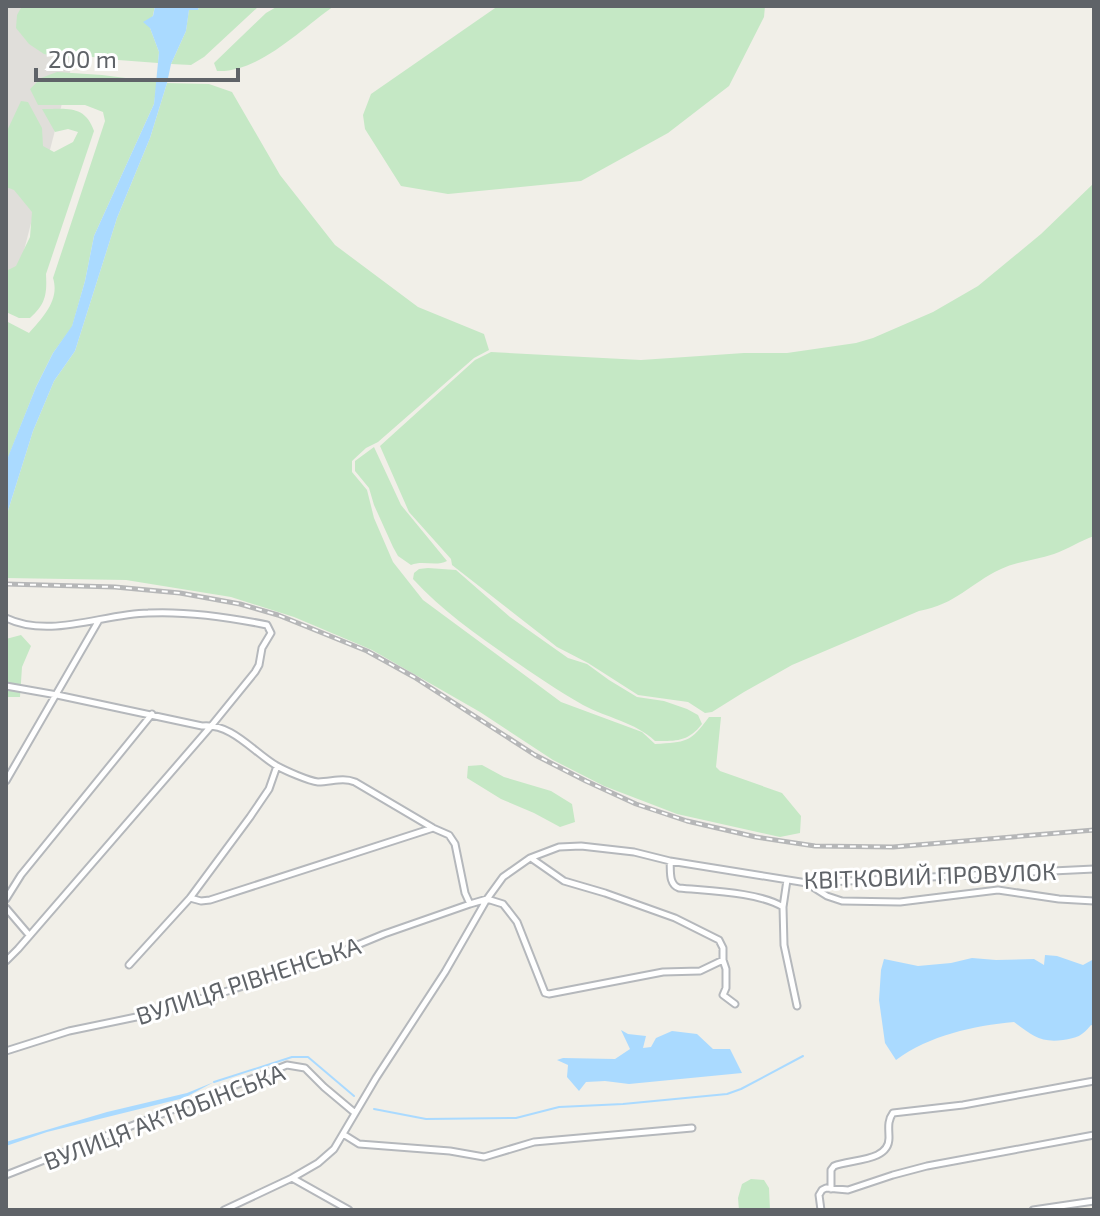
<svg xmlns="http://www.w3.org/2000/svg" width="1100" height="1216" viewBox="0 0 1100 1216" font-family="'Exo 2',sans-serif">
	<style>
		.industrial { fill: #e0deda }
		.green { fill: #c5e8c5 }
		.water { fill: #aadaff }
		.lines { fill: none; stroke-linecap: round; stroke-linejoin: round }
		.stream { stroke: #aadaff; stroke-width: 2 }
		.minor-casing { stroke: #b5b8bc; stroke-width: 9 }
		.minor { stroke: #fff; stroke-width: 5 }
		.rail-casing { stroke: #b6b7b8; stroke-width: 5 }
		.rail { stroke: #fff; stroke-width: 2; stroke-dasharray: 6; stroke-linecap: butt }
		.labels { text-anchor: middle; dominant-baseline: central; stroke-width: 6; stroke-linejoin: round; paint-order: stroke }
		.street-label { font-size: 24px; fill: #5f6368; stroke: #fff }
	</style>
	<rect width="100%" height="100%" fill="#f1efe8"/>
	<!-- industrial -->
	<path class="industrial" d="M6,6H72L83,22L6,320Z"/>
	<!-- green -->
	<path class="green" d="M22,6H155L150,28L159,52L158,63L105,59L87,56L66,58L44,54L29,44L16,28L17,15Z
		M199,6H259L204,57L191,65L171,64L186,31L189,9L198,10Z
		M278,6H334C301,29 259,73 217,71L214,63L266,13Z
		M498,6H765L764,17L729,86L668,133L581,181L448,194L401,186L365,129L363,115L371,94Z
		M57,72L102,75L157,82L154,104L94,236L85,281L72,327L53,353L36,387L6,463V321L29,333C43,317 60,300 53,278L105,121L103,112L85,105H38L30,89L41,78Z
		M167,83L209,84L232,92L280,175L335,245L418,307L484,334L489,350L474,358L378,442L366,448L352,461V472L367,490L374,518L393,562L423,600L561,702L642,732L655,744C686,742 690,743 709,717H721L716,767L720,771L782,793L801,816L800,833L780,837L677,814L604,786L553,760L480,712L372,650L294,617L231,597L126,580L6,578V517L33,431L54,381L75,351L117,218L150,138Z
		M21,101L28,102L42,128L43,146L54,152L73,142L78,132L68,129L55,132L42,109C66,109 85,104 94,131L46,274C47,294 46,304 30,318H19L6,312V271L16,266L30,237L32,212L14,190L6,187V133Z
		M1094,183V536C1080,541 1068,549 1054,554C1037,560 1018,561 1001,569C969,584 957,604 919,611L792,665L744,692L712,712L705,713L688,702L638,695L588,663L557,647L452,565L451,559L409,512L380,446L475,360L491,352L641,360L744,353H787L856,343L873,338L933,312L978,286L1041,234Z
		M374,447L401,505L447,561C436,567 423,560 411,565L398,556L393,547L374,505L369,488L355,471V461Z
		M428,568L456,570L510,617L568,658L587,664L609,680L637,697L664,701L687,709L698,715L702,724C688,742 676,741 655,741C635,722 607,718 583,705C558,691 534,674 510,658C476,634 441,610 413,579L414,573L419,569Z
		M21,635L31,646L22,667L20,697H7L6,639Z
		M482,765L504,777L551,791L572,804L575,822L560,827L534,813L501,799L467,778L468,766Z
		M751,1179L764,1180L769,1188L770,1210H739L738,1198L742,1184Z"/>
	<!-- water -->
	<path class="water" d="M155,6H199L198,10H189L186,31L171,64L167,83L150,138L117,218L75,351L54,381L33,431L6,517V462L36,387L53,353L72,326L85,281L94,236L154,104L159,52L150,28L143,22L153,16Z
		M1045,955L1057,956L1083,965L1094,959V1026L1091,1025C1082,1036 1077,1038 1063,1040C1040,1043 1032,1035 1014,1022C973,1026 930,1035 896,1060L885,1043L879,1000L881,970L884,959L918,966L951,963L972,958L996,960L1034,959L1044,965Z
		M621,1030L628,1034L646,1036L643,1048L651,1047L656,1038L672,1031L697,1034L713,1049H730L742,1073L629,1084L605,1081L586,1082L579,1091L567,1077L568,1065L557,1060L563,1058L615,1059L630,1049Z
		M214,1082L184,1098L47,1132L6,1146V1142L107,1112L187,1093Z"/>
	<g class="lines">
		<!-- stream -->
		<path class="stream" d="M214,1082L292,1057H308L354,1096
			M374,1109L426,1119L516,1118L559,1107L623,1104L727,1094L741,1089L803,1056"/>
		<defs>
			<path id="minor" d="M6,618C50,639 102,614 148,613C188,611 228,617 267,625L271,633L262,648L259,665L255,672L212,725L18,949L6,961
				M6,686L57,695L202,726C232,723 253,752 277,766C286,771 309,781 318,782C332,782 342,777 355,782L433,828L449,835L455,844L465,893L470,904
				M6,781L99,620
				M531,858L564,881L605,893L675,918L719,940L723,948V960L726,969V988L723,995L735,1004
				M670,861C671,870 668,884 679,888C708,891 759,892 783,907L787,880
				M808,884L827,896L842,901L900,902L998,890L1059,899L1094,901
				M190,898L201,901L210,900L433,828
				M6,899L21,875L152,714
				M783,907L784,945L797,1006
				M6,908L29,935
				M129,965L190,898L250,817L269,789L277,766
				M6,1051L69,1031L141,1016L231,990L321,960L384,934L470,904L487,899L503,904L517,922L545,993L549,994L663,972L700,971L723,960
				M343,1134L359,1144L450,1151L484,1157L534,1142L692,1128
				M6,1175L287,1065L305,1068L324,1087L355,1113
				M292,1178L349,1210
				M831,1189V1170L834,1166C851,1159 889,1162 889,1138C889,1129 887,1121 893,1113L963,1105L1094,1081
				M224,1210L292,1178L318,1163L334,1149L376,1078L445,972L487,899L503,877L530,858L559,847L581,846L634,852L670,861L807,883L1094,869
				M821,1210L819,1195L822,1190L826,1188L848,1190L893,1175L927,1166L1094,1135
				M1033,1210L1094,1201"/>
		</defs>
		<!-- minor casing -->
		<use href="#minor" class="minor-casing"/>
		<!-- minor -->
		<use href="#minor" class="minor"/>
		<defs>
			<path id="rail" d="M6,584L115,587L180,593L240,604L278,615L367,651L414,677L535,755L586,781L636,804L687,821L756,837L815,846L893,847L1094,830"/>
		</defs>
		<!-- rail casing -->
		<use href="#rail" class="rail-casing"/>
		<!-- rail -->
		<use href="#rail" class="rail"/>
	</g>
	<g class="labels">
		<!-- street labels -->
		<g class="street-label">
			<text transform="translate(930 875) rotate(-2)">КВІТКОВИЙ ПРОВУЛОК</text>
			<text transform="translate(248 980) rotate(-18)">ВУЛИЦЯ РІВНЕНСЬКА</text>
			<text transform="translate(164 1116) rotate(-21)">ВУЛИЦЯ АКТЮБІНСЬКА</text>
		</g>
	</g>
	<!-- border -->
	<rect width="1100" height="1216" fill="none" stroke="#5f6368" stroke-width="16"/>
	<!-- scale -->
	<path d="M36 68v12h202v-12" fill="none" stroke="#5f6368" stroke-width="4"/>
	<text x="48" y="68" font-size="24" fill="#5f6368" stroke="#ffffff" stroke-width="6" paint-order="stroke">200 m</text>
</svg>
